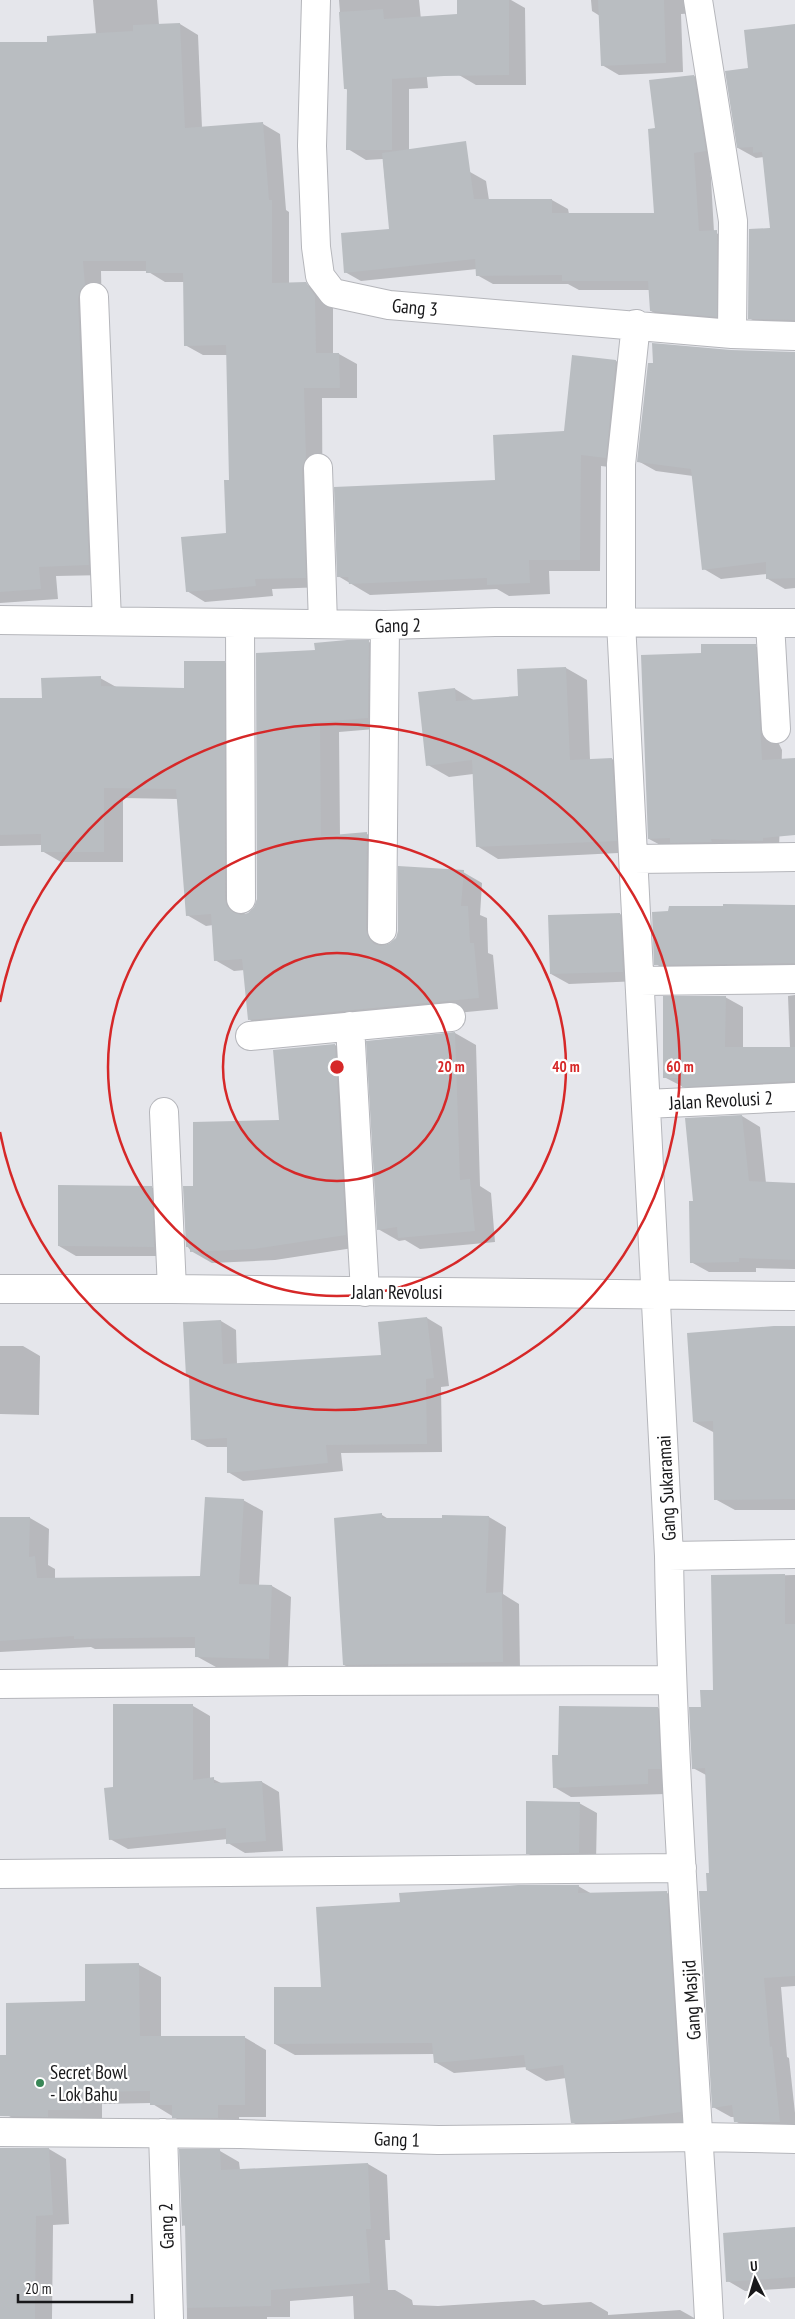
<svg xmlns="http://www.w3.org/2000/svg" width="795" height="2319" viewBox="0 0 795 2319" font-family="'PT Sans Narrow',sans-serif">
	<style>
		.shadow { fill: #0003 }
		.building { fill: #b9bdc1 }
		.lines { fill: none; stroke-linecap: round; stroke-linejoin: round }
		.minor-casing { stroke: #b5b6bb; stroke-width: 30 }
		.minor { stroke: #fff; stroke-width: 28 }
		.ring { fill: none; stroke: #d62828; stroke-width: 2.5 }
		.poi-dot { fill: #398757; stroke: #fff; stroke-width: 2 }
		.labels { text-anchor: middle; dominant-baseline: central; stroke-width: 4.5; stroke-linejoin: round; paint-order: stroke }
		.street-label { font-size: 19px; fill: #18181a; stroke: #fff }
		.poi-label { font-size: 19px; fill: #18181a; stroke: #fff; text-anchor: start }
		.centre { fill: #d62828; stroke: #fff; stroke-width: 2.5 }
		.ring-label { font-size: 15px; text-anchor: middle; font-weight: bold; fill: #d62828; stroke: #fff; stroke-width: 4.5; stroke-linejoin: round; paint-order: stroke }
	</style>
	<rect width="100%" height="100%" fill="#e5e6eb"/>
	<!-- shadow -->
	<path class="shadow" d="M93,0H157L159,25L180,24L198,35L202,128L263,124L280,134L286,210L289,212V284H306L324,294L333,307V354H339L357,364V398H322L323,587L272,589L273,596L205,602L187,591L227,535L230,481L228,355H203L185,345V282H165L147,271H101L107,575L56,576L58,599L0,603V43L48,44L96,34Z
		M339,0H419L428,88L409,89V150L470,172L486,181L489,200H552L568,209L569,214H655L656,129L694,76L710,85L722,160L710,162L714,232L733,241V326L668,320L651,311L650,290H579L568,284H493L477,275V269L361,281L345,272L390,230L383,159L366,160L348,149V90L346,89Z
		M458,0H511L525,8L526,85H476L459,75Z
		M591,0H695L696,13L681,14L683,72L619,75L602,65L600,16L592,11Z
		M795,26V329L767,328L749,318L772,229L764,157L756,158L738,148L750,69Z
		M731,351L795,353V588L785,589L768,579L767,574L721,579L704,569L693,476L656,471L638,461Z
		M573,357L616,361L637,373L626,469L601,466L600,571H549L550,594L509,596L497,589L370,595L338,576L496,481L565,433Z
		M369,642L388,653L387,728L339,732L340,836L367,834L386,845V946L391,944L463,872L482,883L480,915L487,918L488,953L493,955L498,1009L269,1031L250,1020L245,970L234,971L215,960L213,925L206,926L187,915L178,799L123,798V862H61L42,851V845L0,846V700L43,699L100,678L118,688L185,689L224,662L243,673L244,911L245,915L250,913L255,908L316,651Z
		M755,646L772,655L777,740L782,750L779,850L666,848L649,839L702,654Z
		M566,668L587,680L590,760L612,759L634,772L638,852L498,859L477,846L473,774L449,777L428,765L455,689L475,701L520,698Z
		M795,907V973L674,975L656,964Z
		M620,914L637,924L640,981L569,984L551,974Z
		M795,995V1092L701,1096L664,1077L725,997L743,1007V1048H790L788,996Z
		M455,1033L476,1045L480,1186L491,1193L495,1242L420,1249L405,1240L399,1241L378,1229Z
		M335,1045L355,1057L366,1246L275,1260L212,1263L191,1251L187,1246L195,1187L280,1122L275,1051Z
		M742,1116L760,1127L766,1183L795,1184V1269L756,1268V1272H709L691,1262L695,1202L687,1119Z
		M151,1187L169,1197L171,1256H76L59,1246Z
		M427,1318L442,1327L449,1386L441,1387L442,1452L341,1453L343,1471L243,1481L228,1472L229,1447H207L192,1439L190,1377L187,1375L221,1321L236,1330L237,1365L383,1356L379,1323Z
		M795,1327V1510H735L715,1499V1433L694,1422Z
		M0,1346H23L40,1356L39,1415L0,1414Z
		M243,1500L263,1511L259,1585L272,1586L291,1597L288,1670L216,1667L196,1656V1648L95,1649L91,1647L0,1652V1518H30L49,1529L48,1565L55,1569V1579L201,1578Z
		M382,1515L390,1520L489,1517L506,1527L503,1594L519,1604L520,1671L361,1674L344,1665Z
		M795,1575V1986L781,1987L787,2057L789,2058L795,2113V2131H753L735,2121V2117H731L713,2107L708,1892L711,1874L706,1775L693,1768L702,1709L714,1691L712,1577Z
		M193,1706L210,1716V1779H213L223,1784L262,1782L279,1792L283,1851L245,1853L228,1843V1839L128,1849L110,1839L114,1789Z
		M658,1708L675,1718L665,1794L571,1797L554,1787L559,1756Z
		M579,1803L597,1813L596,1862L544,1863L527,1853Z
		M578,1886L592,1894L667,1893L686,1904L700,2122L591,2133L572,2122L566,2078L546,2081L527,2070V2067L454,2073L435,2062L434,2054L295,2055L275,2044L322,1988L401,1903Z
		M139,1965L161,1977V2037H244L266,2050V2117H239L240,2130H195L151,2103L102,2104V2122L31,2128L9,2116L87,2003Z
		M9,2149H49L66,2159L69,2224L53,2225L52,2319H0V2197Z
		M220,2151L239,2162L240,2170L368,2164L387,2175L390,2240H385L388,2290H395L412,2300L413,2305L438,2306L534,2300L543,2305L591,2302L608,2312V2315L680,2310L696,2319H354L353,2296L290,2301V2317H267V2319H187L186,2226L183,2225Z
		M795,2231V2288L745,2291L728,2281Z"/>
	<!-- building -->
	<path class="building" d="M457,0H509V75L444,76L392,79V150H346L347,89H344L339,12L383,9L384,19L457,14Z
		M598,0H664L666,63L601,66Z
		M180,23L185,128L263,122L269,200H272V283L306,282L315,296L316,353H339L340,388H304L306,458L302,468L306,578L255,579L256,586L186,592L181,537L226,533L224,480H229L226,345L184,346L183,273H146V261H83L85,285L80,290L78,298L89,565L39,567L41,589L0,592V42H47V36L133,31V25Z
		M795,24V320L748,319L749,229L770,228L762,152L753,153V147L737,148L725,71L748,68L744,30Z
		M694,75L706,151L694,153L699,231L717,230V317L650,311L648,281H562V275L476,276L475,259L344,273L341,233L389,229L382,153L466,141L474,199H552V213H654L648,129L655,128L649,80Z
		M652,343L731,350L795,352V578L766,579V562L702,570L691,469L637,462L648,363H653Z
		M572,355L616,360L606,458L581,455L580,560H529L530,583L487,585V578L349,584L348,577H337L334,487L495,480L493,435L564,431Z
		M347,640H369L368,718L320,722L321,836L367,832L366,930L369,938L374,944L381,946L390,943L396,938L398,931V866L464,870L461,906H468L470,943H474L479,998L248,1020L242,959L214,961L211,914L186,916L176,789L104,788V852H41V834L0,835V698H42L41,678L101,676V686L184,688V661H225V899L227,906L233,912L241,915L248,913L254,907L257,899L256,653L315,650L314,643Z
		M701,644H756L762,760L795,758V835L763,838V841L711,839L712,842L670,843V838L648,839L641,655L701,653Z
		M566,667L570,760L612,758L617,841L476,847L472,760L426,766L418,692L455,688L456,701L518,696L517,669Z
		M723,904L795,905V963L654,965L652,912L668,911L669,906H723Z
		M620,913L623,972L550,974L548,915Z
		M663,996H726L725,1047H795V1081L682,1087L681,1078H663Z
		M455,1032L460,1180L470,1179L475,1231L398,1238L397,1227L377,1230L366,1041Z
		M335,1044L346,1235L254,1249L190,1252V1247H186L183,1186H193V1122L279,1120L273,1050Z
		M742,1115L749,1181L795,1183V1260L739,1258V1262L690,1263L689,1201H693L685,1118Z
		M58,1185L152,1186L154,1247L58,1246Z
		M427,1317L434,1378L426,1379L427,1444L326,1445L328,1463L227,1473V1438L191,1440L189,1376H186L183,1322L221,1320L223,1364L381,1355L378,1322Z
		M774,1326H795V1499L714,1500L713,1421L693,1422L687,1333Z
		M205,1497L244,1499L239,1584L272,1585L269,1659L195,1657V1637L74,1639V1636L0,1641V1517H30L29,1557L35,1556L37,1578L200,1576Z
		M382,1513V1518H442V1515L489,1516L486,1593L502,1592L503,1662L343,1665L334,1518Z
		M785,1574V1624H795V1976L764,1978L770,2047L772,2046L780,2122H734L732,2105L712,2108L699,1891H707L706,1873H709L705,1768L692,1769L689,1707H701L700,1690H713L711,1575Z
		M113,1704H193V1780L214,1777V1783L262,1781L266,1841L226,1844V1828L109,1840L104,1788L113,1787Z
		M559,1706L658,1707L661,1769H648V1784L553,1788L552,1755H558Z
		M526,1801L580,1802L579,1853L526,1854Z
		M518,1885H579L578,1893L667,1891L681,2112L598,2123H571L563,2065L526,2070L524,2055L434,2063L432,2043L274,2044V1987H321L316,1907L400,1902L399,1893Z
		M139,1963L140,2036H245V2105H218V2118H172V2105H150V2091L80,2092L81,2110H48V2117L0,2116V2055H6V2003L85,2001V1964Z
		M0,2148H49L53,2215L36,2216L35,2319H0Z
		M179,2149H220L221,2170L368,2163L371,2229H366L370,2283L271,2290V2306L187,2308L185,2225L182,2226Z
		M795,2227V2277L726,2282L723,2233Z"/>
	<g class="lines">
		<defs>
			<path id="minor" d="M316,0L312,146L316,247L320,276L333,293L389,305L732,334L795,336
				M698,0L733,221L732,334
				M94,297L107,621
				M636,324L621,464V622L669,1556C673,1810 696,2064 709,2319
				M318,468L323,624
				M0,620L385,625L495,622L795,623
				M240,623L241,899
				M770,623L776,729
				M634,859L795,857
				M382,930L385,625
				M640,981L795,979
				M350,1026L365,1292
				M250,1036L451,1017
				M646,1104L795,1097
				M164,1112L172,1289
				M0,1289H172L795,1296
				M669,1556L795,1554
				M0,1684L306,1681L671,1680
				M0,1874L682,1868
				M0,2132L240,2134L438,2140L700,2137L795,2139
				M163,2133L169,2319"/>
		</defs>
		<!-- minor casing -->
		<use href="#minor" class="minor-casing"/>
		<!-- minor -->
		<use href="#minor" class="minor"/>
	</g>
	<!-- distance rings -->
	<g class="ring">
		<circle cx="337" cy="1067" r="114"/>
		<circle cx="337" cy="1067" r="229"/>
		<path d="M0 1002A343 343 0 1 1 0 1132"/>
	</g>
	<!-- markers -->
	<circle class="poi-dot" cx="40" cy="2083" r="5"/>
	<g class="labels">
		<!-- street labels -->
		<g class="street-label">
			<text transform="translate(415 307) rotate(5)">Gang 3</text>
			<text transform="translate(398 625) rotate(-1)">Gang 2</text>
			<text transform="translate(721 1100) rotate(-3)">Jalan Revolusi 2</text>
			<text x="397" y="1292">Jalan Revolusi</text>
			<text transform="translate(666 1488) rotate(-93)">Gang Sukaramai</text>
			<text transform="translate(691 2000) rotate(-94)">Gang Masjid</text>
			<text transform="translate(397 2139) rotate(2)">Gang 1</text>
			<text transform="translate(166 2226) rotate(-92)">Gang 2</text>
		</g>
		<!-- poi labels -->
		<g class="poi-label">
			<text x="50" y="2072">Secret Bowl<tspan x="50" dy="22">- Lok Bahu</tspan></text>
		</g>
	</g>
	<circle cx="337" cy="1067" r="8" class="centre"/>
	<g class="ring-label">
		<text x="451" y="1072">20 m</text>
		<text x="566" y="1072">40 m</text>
		<text x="680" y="1072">60 m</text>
	</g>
	<!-- north arrow -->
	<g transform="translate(755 2279) rotate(355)" stroke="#ffffff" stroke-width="4" paint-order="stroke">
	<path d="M0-4L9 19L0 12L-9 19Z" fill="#18181a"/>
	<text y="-8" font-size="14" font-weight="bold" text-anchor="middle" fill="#18181a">U</text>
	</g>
	<!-- scale -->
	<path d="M18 2294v8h114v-8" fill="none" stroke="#18181a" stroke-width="2.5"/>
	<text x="25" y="2294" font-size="15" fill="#18181a" stroke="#ffffff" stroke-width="4" paint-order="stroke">20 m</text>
</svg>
